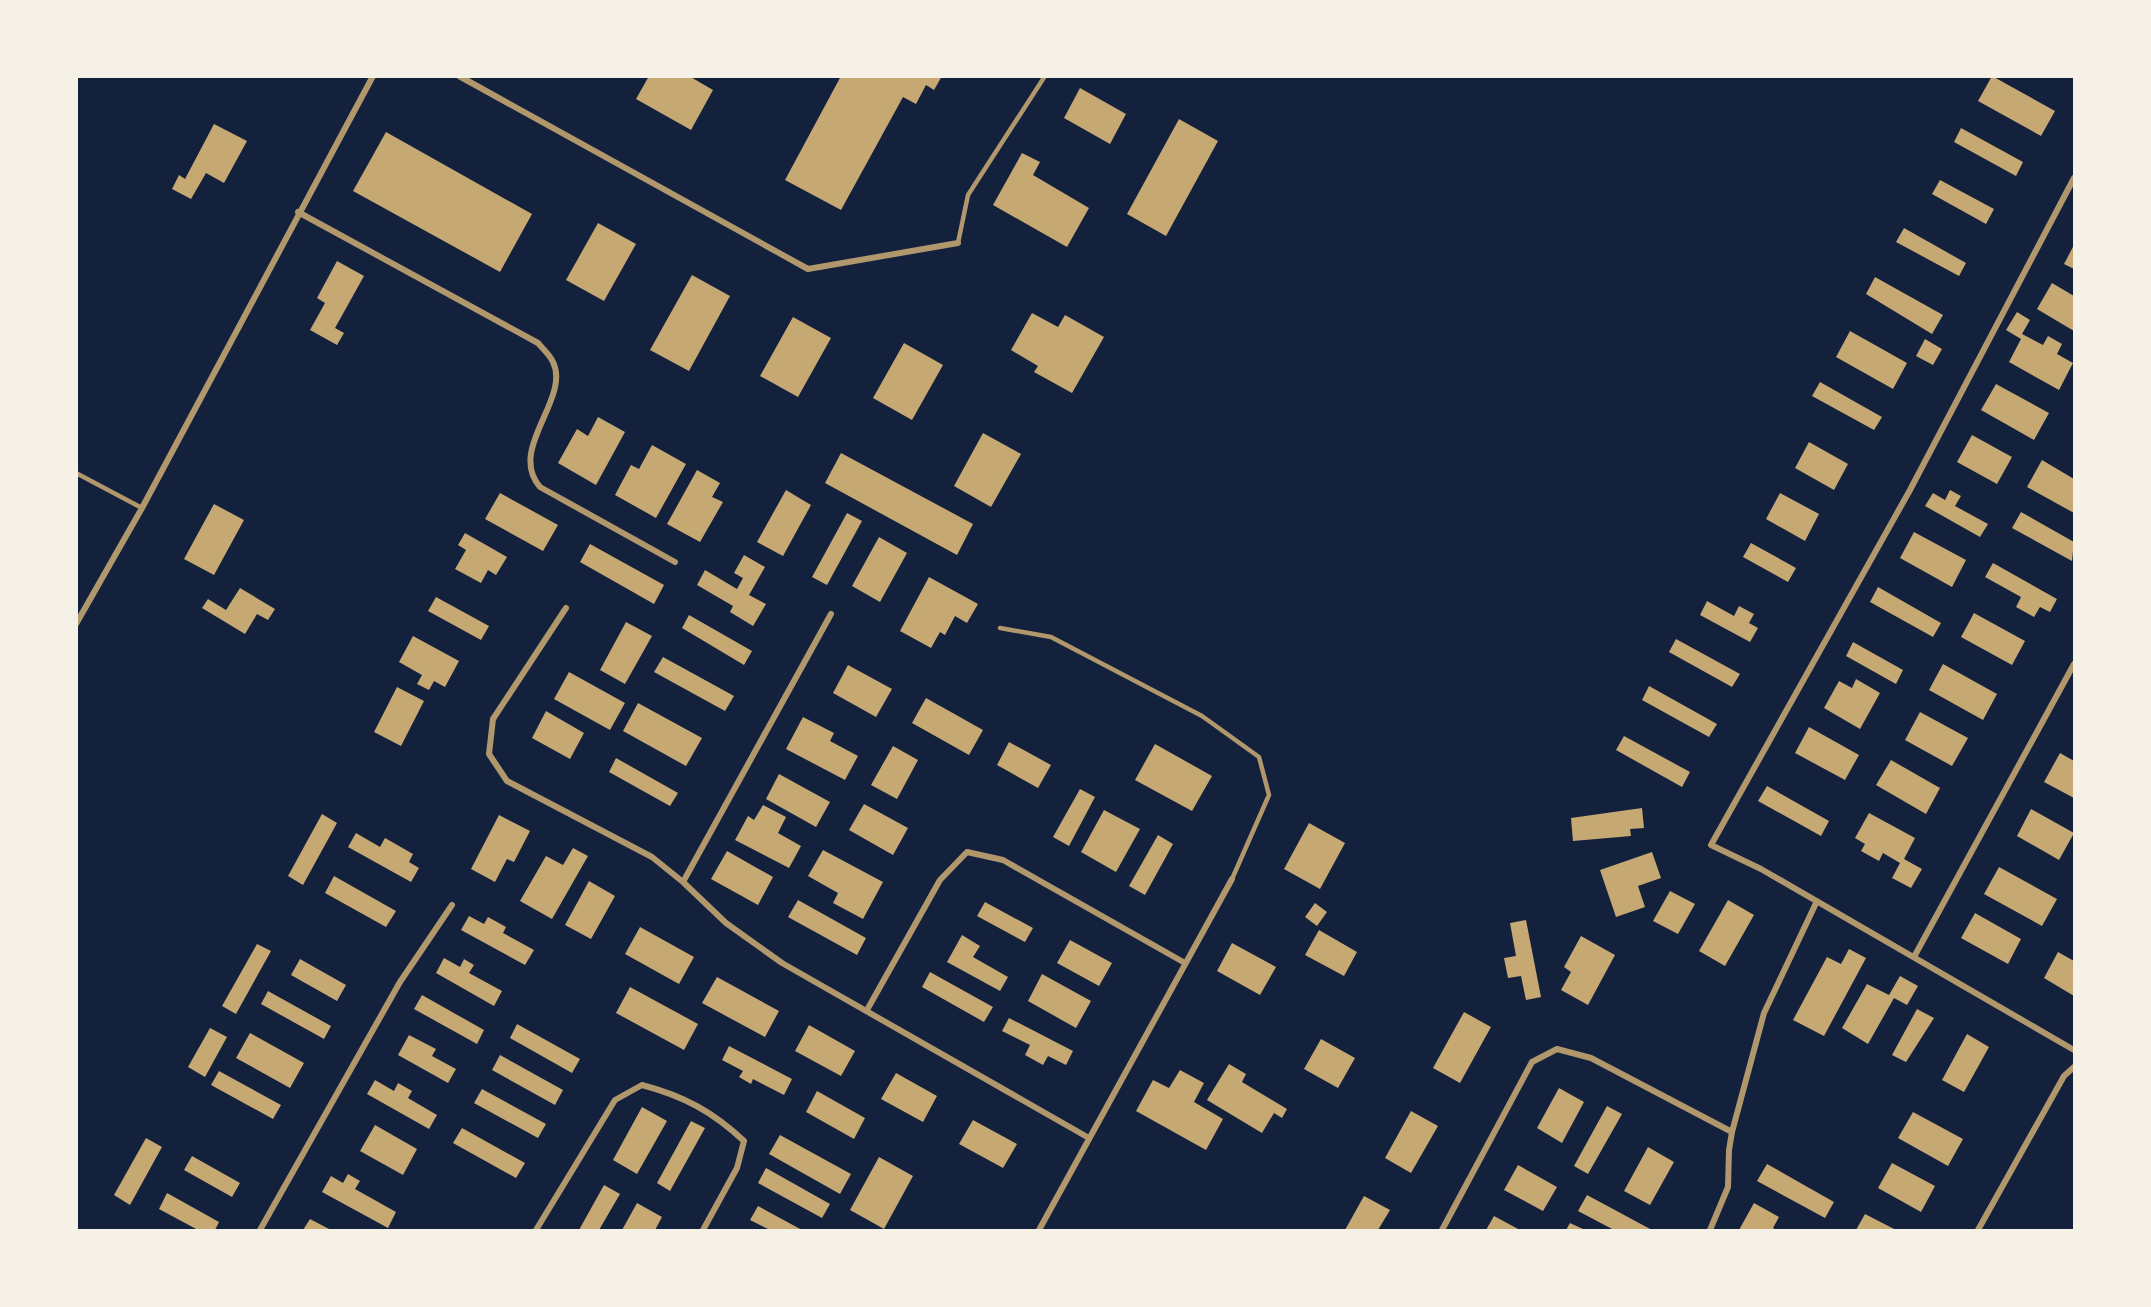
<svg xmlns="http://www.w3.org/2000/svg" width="2151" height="1307" viewBox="0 0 2151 1307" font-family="'Titillium Web',sans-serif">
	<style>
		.building { fill: #c6a872 }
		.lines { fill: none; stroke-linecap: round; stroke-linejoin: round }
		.service { stroke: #b1986c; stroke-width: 4.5 }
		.minor { stroke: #b1986c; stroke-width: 6 }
	</style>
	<rect width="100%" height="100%" fill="#14213d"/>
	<!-- building -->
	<path class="building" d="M649,76H689L713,90L691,130L636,99Z
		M841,76H942L934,90L926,85L916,104L903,97L841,210L785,180Z
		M1992,76L2055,111L2041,136L1978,101Z
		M1080,88L1126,114L1110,144L1064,118Z
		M1179,119L1218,141L1166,236L1127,214Z
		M214,124L247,141L224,183L206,173L191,199L172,189L179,175L185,179Z
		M1961,128L2023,162L2016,176L1954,142Z
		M386,132L532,214L500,272L353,191Z
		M1022,153L1040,162L1033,175L1089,208L1067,247L993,205Z
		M1940,180L1994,209L1986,224L1932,194Z
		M598,223L636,244L604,301L566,280Z
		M1904,228L1966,263L1959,276L1896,242Z
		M2074,245V269L2064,264Z
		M337,261L364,276L335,328L344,333L337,345L310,330L325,303L317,298Z
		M692,275L730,296L689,371L650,350Z
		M1875,277L1943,315L1932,334L1866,294Z
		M2052,283L2074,296V331L2037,309Z
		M2017,312L2030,320L2022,334L2043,345L2048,336L2062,344L2057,354L2073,363L2059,390L2009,362L2021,339L2006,330Z
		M1032,313L1058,327L1065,315L1104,337L1072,393L1034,372L1038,366L1011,350Z
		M793,317L831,338L798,397L760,376Z
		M1850,331L1907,363L1893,389L1836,357Z
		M1925,339L1942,349L1933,365L1916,356Z
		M904,343L943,365L912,420L873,398Z
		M1820,382L1882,417L1874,430L1812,396Z
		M1996,384L2049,413L2034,440L1981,410Z
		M598,417L625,432L596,485L558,463L577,429L588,436Z
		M983,433L1021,454L991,507L954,486Z
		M1972,435L2012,457L1997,484L1957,462Z
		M1809,442L1848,464L1834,490L1795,468Z
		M652,445L686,464L656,518L615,495L631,465L639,469Z
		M841,453L973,524L957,555L825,483Z
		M2042,460L2074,479V513L2027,487Z
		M697,470L720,483L712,497L723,502L700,542L667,524Z
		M786,490L811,505L783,556L757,542Z
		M1950,490L1961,496L1955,506L1988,524L1980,537L1925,506L1933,493L1945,500Z
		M500,493L558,525L543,551L485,519Z
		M1780,493L1819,514L1805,541L1766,519Z
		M214,504L244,520L214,575L184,559Z
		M2021,512L2074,542L2072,561L2012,528Z
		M847,513L862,521L827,585L812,577Z
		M1914,532L1966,560L1952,587L1900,558Z
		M465,533L507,557L496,575L488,570L481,583L455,569L466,550L458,545Z
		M879,537L907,553L880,602L852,586Z
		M1751,543L1796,568L1788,582L1743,557Z
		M590,544L664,585L654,604L580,562Z
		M744,555L765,567L749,595L766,604L753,626L730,612L733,606L697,585L705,570L737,589L743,578L734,573Z
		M1993,563L2057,599L2050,612L2040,607L2034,617L2016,607L2021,597L1985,577Z
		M929,577L978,604L967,623L955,616L945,635L940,632L931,648L900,631Z
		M1878,587L1941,623L1933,637L1870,602Z
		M240,588L275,609L268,620L257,614L245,634L202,608L208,599L226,610Z
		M436,597L489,626L481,640L428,611Z
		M1707,601L1734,616L1739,606L1754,614L1749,623L1758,628L1750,642L1700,615Z
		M1974,613L2025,641L2012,665L1961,637Z
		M689,615L752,651L744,665L682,628Z
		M626,622L652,636L625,684L600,670Z
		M413,636L459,661L445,687L434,681L429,690L417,684L422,675L399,662Z
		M1676,639L1740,674L1732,687L1669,652Z
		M1853,642L1903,670L1896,684L1846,656Z
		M663,657L734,696L725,711L654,672Z
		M1943,664L1997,694L1983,720L1929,690Z
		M848,665L892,689L876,717L833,693Z
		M569,672L625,703L610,730L554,699Z
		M1856,679L1880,693L1860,729L1824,708L1839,681L1852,688Z
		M1649,686L1717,724L1709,737L1642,700Z
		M397,687L424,701L401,746L374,732Z
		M926,698L983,730L969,755L912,723Z
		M638,703L702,738L686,766L623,731Z
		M546,711L584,733L570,759L532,738Z
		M1920,712L1968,738L1952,766L1905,740Z
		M803,717L834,733L830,741L858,756L845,780L786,749Z
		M1809,727L1859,755L1845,780L1795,753Z
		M1624,736L1690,772L1682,787L1616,750Z
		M1009,742L1051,765L1038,788L997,765Z
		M1155,744L1212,776L1192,811L1135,780Z
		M893,746L918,760L897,799L871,785Z
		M2060,753L2074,761V798L2044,782Z
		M616,758L678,793L670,806L609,772Z
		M1891,760L1940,788L1926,814L1876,785Z
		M779,774L830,802L816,827L766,799Z
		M1767,786L1829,821L1821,836L1758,801Z
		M1080,789L1095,797L1069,846L1053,837Z
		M864,804L908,828L893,855L849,830Z
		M763,805L786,817L778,833L801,846L789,868L735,840L748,816L754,820Z
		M1642,808L1644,828L1630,829L1631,836L1573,841L1571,818Z
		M2031,809L2074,833L2059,860L2017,836Z
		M1104,810L1140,829L1116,872L1081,852Z
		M1869,813L1915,838L1904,859L1922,869L1911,888L1892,878L1900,863L1883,853L1879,861L1861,851L1865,844L1855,838Z
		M322,814L337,823L303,885L288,876Z
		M499,815L530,831L514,862L507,859L495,882L471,869Z
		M1309,823L1345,843L1320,889L1284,869Z
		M356,833L380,847L385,838L413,854L409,862L419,868L411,882L348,847Z
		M1158,835L1173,844L1145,895L1129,886Z
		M573,848L588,856L552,919L520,901L546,856L563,865Z
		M823,850L883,882L863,919L833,903L838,893L808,876Z
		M727,851L773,877L758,905L711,879Z
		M1652,852L1661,878L1638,886L1645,907L1616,917L1600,870Z
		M1999,867L2057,899L2042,926L1984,894Z
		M334,876L396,911L386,927L325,893Z
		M589,881L615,896L591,939L565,925Z
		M1670,891L1695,904L1678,934L1653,921Z
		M798,900L866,938L857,955L788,917Z
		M1728,900L1754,915L1725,966L1699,951Z
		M985,902L1033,928L1025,942L977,916Z
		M1315,903L1327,912L1317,926L1305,917Z
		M1975,913L2021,939L2008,964L1961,938Z
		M469,916L484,924L488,917L506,927L503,933L534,950L525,965L461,930Z
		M1526,920L1541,997L1526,1000L1521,976L1508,978L1504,958L1516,956L1510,923Z
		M640,927L694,957L679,984L625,954Z
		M1319,930L1357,952L1344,976L1305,955Z
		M962,935L980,946L973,957L1008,977L1000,991L947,962Z
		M1581,936L1615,955L1588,1005L1561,990L1571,972L1564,967Z
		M1070,940L1112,963L1099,986L1057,963Z
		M1232,943L1276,967L1260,995L1217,971Z
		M257,944L271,951L236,1014L222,1006Z
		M1849,949L1866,958L1824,1036L1793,1020L1827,957L1841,964Z
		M2058,952L2074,961V996L2044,978Z
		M444,958L460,967L464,959L474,965L469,973L502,991L494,1006L436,973Z
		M300,959L346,985L337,1001L291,975Z
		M930,972L993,1007L984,1022L922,987Z
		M1042,974L1091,1001L1076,1028L1028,1001Z
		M1900,976L1918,986L1907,1005L1894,998L1868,1044L1842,1028L1867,984L1889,995Z
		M717,977L779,1011L765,1037L702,1003Z
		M630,987L698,1024L684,1050L616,1013Z
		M268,991L331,1026L324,1039L261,1004Z
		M422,995L484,1030L477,1044L414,1009Z
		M1917,1009L1934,1018L1906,1062L1892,1055Z
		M1464,1012L1491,1027L1460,1083L1433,1068Z
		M1009,1018L1073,1051L1066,1065L1048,1056L1043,1065L1025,1055L1030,1045L1002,1031Z
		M517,1024L580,1059L572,1073L510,1038Z
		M809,1025L855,1051L841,1076L795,1051Z
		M210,1028L227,1037L205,1077L188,1067Z
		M250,1033L304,1063L290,1088L236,1058Z
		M1967,1034L1989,1047L1964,1092L1942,1080Z
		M409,1035L436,1049L432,1056L456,1069L448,1083L398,1055Z
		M1321,1039L1355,1058L1338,1088L1304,1069Z
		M729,1046L792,1079L784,1095L753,1079L751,1084L739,1077L743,1071L722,1060Z
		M500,1055L563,1090L555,1105L492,1070Z
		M1229,1064L1246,1074L1242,1082L1287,1109L1282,1118L1274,1113L1262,1133L1207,1100Z
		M1180,1070L1204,1083L1194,1102L1223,1119L1206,1150L1136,1111L1153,1080L1169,1088Z
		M219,1071L281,1105L273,1119L211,1085Z
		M896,1073L937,1096L923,1122L881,1099Z
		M375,1080L394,1091L398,1083L412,1091L408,1098L437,1115L429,1129L367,1094Z
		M1559,1088L1584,1102L1562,1143L1537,1128Z
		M482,1089L546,1124L538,1138L474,1103Z
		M817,1091L865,1118L854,1139L806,1112Z
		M1607,1106L1622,1114L1588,1174L1574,1166Z
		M642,1107L667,1121L637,1174L613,1160Z
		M1411,1111L1438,1126L1411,1173L1385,1158Z
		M1913,1112L1963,1139L1948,1166L1898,1138Z
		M973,1120L1017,1144L1003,1168L959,1144Z
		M691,1121L705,1128L670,1191L657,1183Z
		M375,1125L417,1149L403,1175L360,1151Z
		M462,1128L525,1163L516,1178L453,1143Z
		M780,1135L851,1174L840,1194L769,1154Z
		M146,1138L162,1147L130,1205L114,1195Z
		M1648,1147L1674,1162L1650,1205L1624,1191Z
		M192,1156L240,1183L232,1197L184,1170Z
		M879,1157L913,1176L884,1229L850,1210Z
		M1892,1163L1935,1186L1921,1212L1878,1188Z
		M1767,1164L1834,1202L1825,1218L1757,1181Z
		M1518,1165L1557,1187L1543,1211L1504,1190Z
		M766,1168L830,1204L822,1218L758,1183Z
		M348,1174L360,1181L355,1189L396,1212L388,1228L322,1192L331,1176L343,1183Z
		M604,1185L620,1194L599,1230H579Z
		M167,1193L219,1222L215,1230H198L159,1209Z
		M1587,1195L1652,1230H1614L1578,1211Z
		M1364,1196L1390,1210L1378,1230H1345Z
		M637,1203L662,1217L655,1230H622Z
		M1754,1203L1779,1217L1773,1228L1776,1230H1739Z
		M758,1206L802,1230H770L750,1220Z
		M1865,1214L1896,1230H1856Z
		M1494,1216L1520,1230H1486Z
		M310,1219L331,1230H303Z
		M1570,1223L1585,1230H1566Z"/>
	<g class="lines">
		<!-- service -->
		<path class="service" d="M958,243L968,195L1045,76
			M76,473L142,508
			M1000,628L1051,637L1202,716L1259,757L1269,795L1232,879"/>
		<!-- minor -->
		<path class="minor" d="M459,76L808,269L958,243
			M2074,178L1910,490L1711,845L1761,869L2074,1050
			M298,212L538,343C543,349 550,355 553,362C571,399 507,449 540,487L675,562
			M566,608L493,719L489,754L507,781L652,857L683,882L726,923L782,963L1089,1138
			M76,624L142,508L373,76
			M683,882L831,614
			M1914,957L2074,664
			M867,1010L940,880L967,852L1003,860L1185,963
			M260,1230L400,982L452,905
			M536,1230L615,1100L642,1085C684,1096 713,1112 744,1141L737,1168L703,1230
			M1039,1230L1232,879
			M1442,1230L1532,1062L1557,1049L1591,1058L1732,1132
			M1710,1230L1728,1187L1729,1150L1732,1132L1764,1013L1817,901
			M1978,1230L2064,1076L2074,1067"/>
	</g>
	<!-- border -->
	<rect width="2151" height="1307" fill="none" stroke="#f6f1e7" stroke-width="156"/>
</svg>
